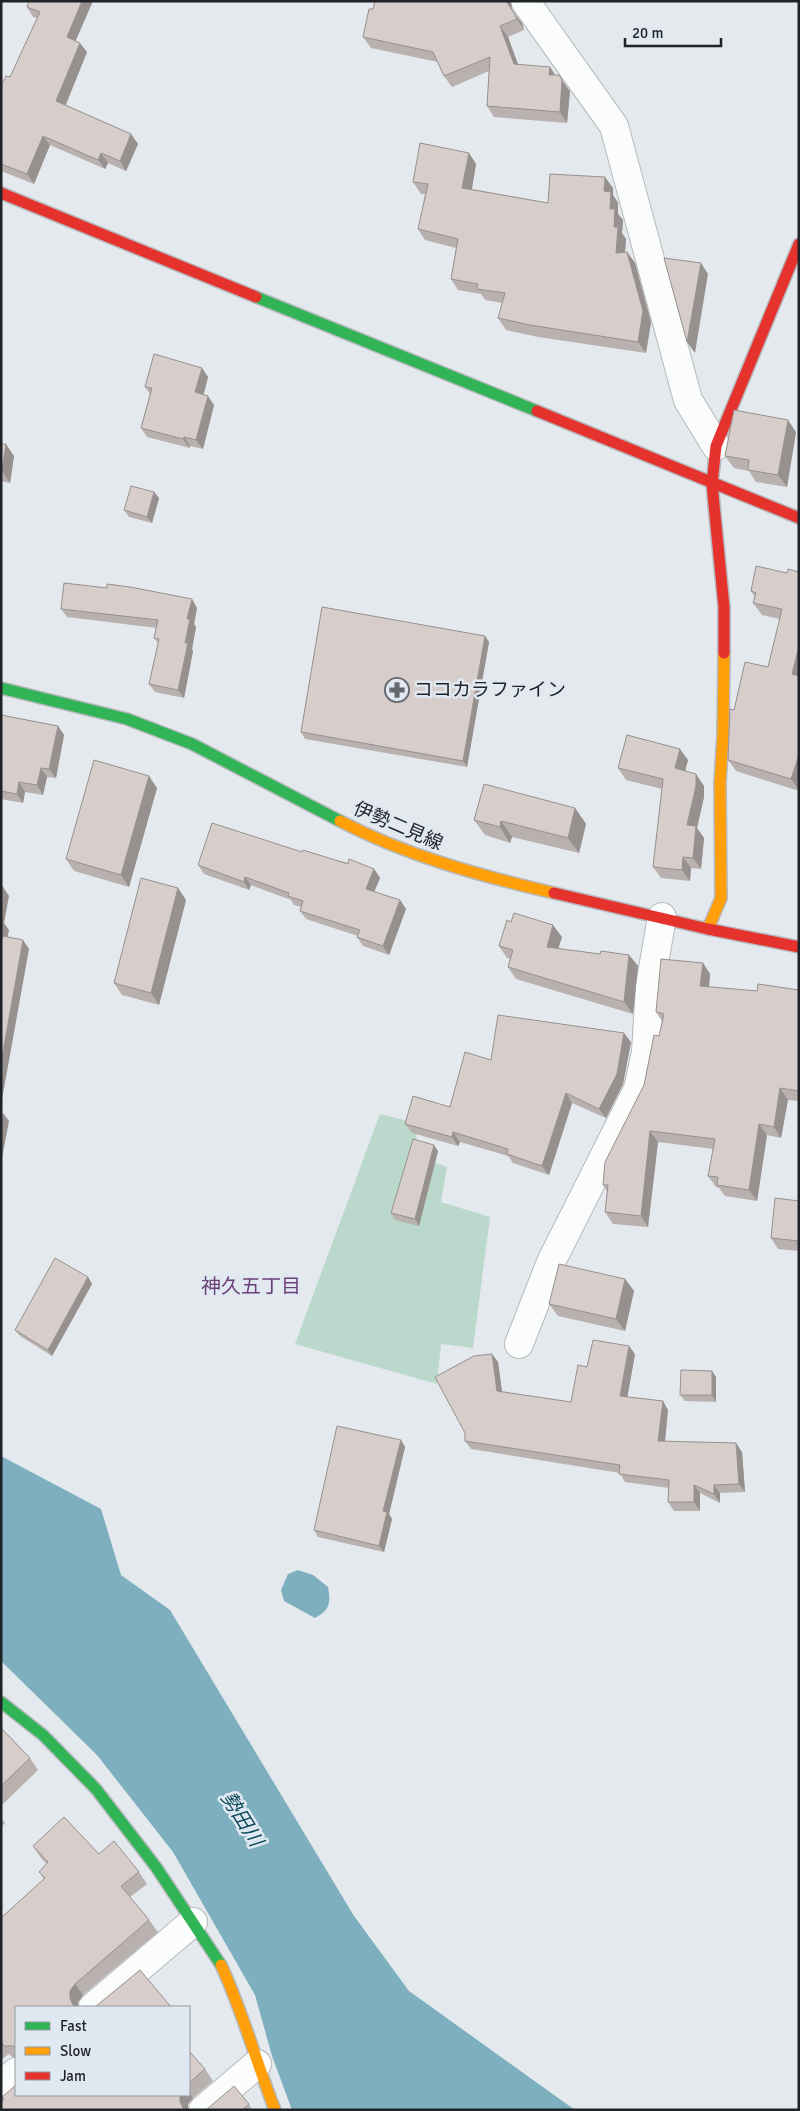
<svg xmlns="http://www.w3.org/2000/svg" width="800" height="2111" viewBox="0 0 800 2111" font-family="Signika,'Noto Sans JP',sans-serif">
	<style>
		.green { fill: #bad8cb }
		.water { fill: #7dafbe }
		.lines { fill: none; stroke-linecap: round; stroke-linejoin: round }
		.street-casing { stroke: #b6b9bd; stroke-width: 30 }
		.fast-casing { stroke: #b6b9bd; stroke-width: 14 }
		.slow-casing { stroke: #b6b9bd; stroke-width: 14 }
		.jam-casing { stroke: #b6b9bd; stroke-width: 14 }
		.street { stroke: #fbfcfc; stroke-width: 28 }
		.fast { stroke: #30b455; stroke-width: 11 }
		.slow { stroke: #ff9f0a; stroke-width: 11 }
		.jam { stroke: #e5322d; stroke-width: 11 }
		.wall { fill: #b9b1af }
		.shaded-wall { fill: #96908e }
		.building { fill: #d7cecb; stroke: #96908e }
		.labels { text-anchor: middle; dominant-baseline: central; stroke-width: 5; stroke-linejoin: round; paint-order: stroke }
		.poi-label { font-size: 19px; fill: #1f2226; stroke: #e0e8f2; text-anchor: start }
		.street-label { font-size: 19px; fill: #1f2226; stroke: #e0e8f2 }
		.neighbourhood-label { font-size: 20px; fill: #693f76; stroke: #e0e8f2 }
		.water-label { font-size: 20px; font-style: italic; fill: #0e4b5a; stroke: #e0e8f2 }
	</style>
	<rect width="100%" height="100%" fill="#e4e9ee"/>
	<!-- green -->
	<path class="green" d="M380,1114L416,1123L417,1156L447,1167L441,1202L490,1217L473,1348L441,1344L437,1384L295,1344Z"/>
	<!-- water -->
	<path class="water" d="M1,1456L101,1509L121,1575L170,1610L354,1916L409,1991L575,2110H292L272,2056L255,1995L173,1852L97,1755L1,1661Z
		M298,1570L313,1575L328,1587C331,1603 330,1610 315,1618L284,1601L281,1590L288,1574Z"/>
	<g class="lines">
		<defs>
			<path id="street" d="M525,1L614,126L688,400L716,446
				M519,1344L551,1262L638,1089L646,1052L650,986L662,917
				M93,2007L193,1922
				M1,2085L16,2072
				M203,2110L257,2064"/>
			<path id="fast" d="M256,297L537,411
				M1,688L127,719L192,744L340,821
				M1,1702L43,1735L96,1789L156,1867L221,1965"/>
			<path id="slow" d="M340,821C407,856 481,876 554,893
				M708,929L721,898L720,783L723,734L724,653
				M221,1965C243,2012 256,2062 275,2110"/>
			<path id="jam" d="M1,193L256,297
				M537,411L799,518
				M724,653V607L712,484L716,446L799,244
				M554,893L708,929L799,947"/>
		</defs>
		<!-- street casing -->
		<use href="#street" class="street-casing"/>
		<!-- fast casing -->
		<use href="#fast" class="fast-casing"/>
		<!-- slow casing -->
		<use href="#slow" class="slow-casing"/>
		<!-- jam casing -->
		<use href="#jam" class="jam-casing"/>
		<!-- street -->
		<use href="#street" class="street"/>
		<!-- fast -->
		<use href="#fast" class="fast"/>
		<!-- slow -->
		<use href="#slow" class="slow"/>
		<!-- jam -->
		<use href="#jam" class="jam"/>
	</g>
	<!-- wall -->
	<path class="wall" d="M29,1L76,41L87,52L66,105L131,134L138,144L126,171L108,163L105,169L50,145L34,184L1,171V86L10,77L37,18L33,17L27,7Z
		M373,9L512,10L522,23L524,30L508,37L518,65L550,67L555,75L570,91L567,123L494,117L487,106L489,71L452,87L444,76L438,62L371,48L363,37Z
		M476,164L472,189L548,203L613,188V195L618,203V214L623,220L622,233L626,239L625,252H627L635,263L651,322L646,353L538,337L506,330L498,318L503,303L485,300L481,294L458,290L451,279L456,248L425,240L418,229L425,194H421L413,182Z
		M202,368L208,377L203,395L214,405L203,449L190,446V448L147,437L141,428L150,394L145,387Z
		M796,432L787,487L756,482L749,471L734,468L725,456Z
		M1,444L14,456L10,483L1,481Z
		M154,492L159,498L152,523L129,517L124,510Z
		M799,572V791L736,771L728,760L768,667L780,619L762,615L753,603L755,597L751,591L787,573Z
		M197,608L194,624L196,627L192,649L193,651L184,698L155,692L149,684L158,643L154,638L157,628L67,617L61,609Z
		M485,636L489,642L467,767L305,739L301,732Z
		M1,715L58,726L64,735L56,778L47,777L43,795L25,792L23,803L1,799Z
		M688,760L685,771L704,786V797L697,828L704,838L701,869L691,868L690,881L661,878L653,867L662,789L626,780L618,768Z
		M157,788L129,887L74,871L66,859Z
		M575,808L586,824L579,853L512,837L510,843L485,835L474,820Z
		M302,852L374,869L380,878L374,892L400,900L406,909L389,955L363,946L357,937L358,936L306,919L300,911L302,907L294,905L291,900L251,885L249,890L204,874L198,865Z
		M186,900L159,1005L122,995L114,983Z
		M562,937L558,949L600,954L629,955L638,966L633,1014L516,979L508,967L510,959L507,958L499,946Z
		M703,963L710,974L709,987L757,991L799,990V1101L788,1100L781,1138L767,1135L757,1201L725,1196L719,1188L716,1187L708,1176L713,1149L658,1142L648,1227L613,1224L605,1212L607,1191L603,1185L644,1085L659,1036L662,1021L656,1012Z
		M631,1042L623,1084L606,1118L572,1103L549,1175L513,1163L508,1156L460,1142L458,1146L412,1133L405,1124L450,1107L491,1060Z
		M438,1151L419,1226L395,1220L391,1213Z
		M799,1201V1251L778,1249L771,1238Z
		M88,1277L92,1284L52,1356L20,1336L15,1330Z
		M625,1279L634,1291L625,1331L558,1316L549,1304Z
		M635,1354L627,1397L668,1410L665,1441L742,1452L745,1492L720,1493V1503L700,1493V1511H674L668,1502L669,1488L625,1482L620,1473L471,1449L465,1441L498,1362L502,1392L571,1402L587,1367Z
		M712,1371L716,1377V1402L685,1401L680,1395Z
		M401,1440L405,1447L389,1514L392,1519L384,1552L318,1537L314,1530Z
		M1,1728L30,1758L38,1770L1,1806Z
		M1,1818L5,1823L1,1827Z
		M33,1846L99,1854L139,1872L147,1884L130,1897L149,1920L158,1932L83,1995L78,2002V2007H16V2057H12L9,2054L1,2060V1918L44,1879L39,1872L47,1864L41,1858Z
		M189,2051L205,2069L213,2081L193,2098L188,2104V2110H1L189,2095Z
		M249,2104L252,2110H206Z"/>
	<!-- shaded-wall -->
	<path class="shaded-wall" d="M82,1H93L73,47L67,37Z
		M506,1H511L512,10Z
		M514,13L522,23L524,30L517,19Z
		M500,26L508,37L522,75L514,64Z
		M80,43L87,52L63,111L56,101Z
		M550,67L557,78L549,75Z
		M562,80L570,91L567,123L560,112Z
		M131,134L138,144L126,171L120,161Z
		M43,136L50,145L34,184L27,174Z
		M101,153L108,163L105,169L98,160Z
		M469,153L476,164L470,199L462,188Z
		M605,177L613,188V195L618,203V214L623,220L622,233L626,239L624,264L616,253L614,227L610,209L604,191Z
		M627,252L635,263L651,322L646,353L638,342Z
		M701,263L708,274L695,353L687,342Z
		M202,368L208,377L202,401L195,392Z
		M208,396L214,405L203,449L196,440Z
		M788,420L796,432L787,487L778,475Z
		M184,437L190,446V448L183,439Z
		M6,444L14,456L10,483L2,471Z
		M154,492L159,498L152,523L147,517Z
		M192,599L197,608L194,624L196,627L192,649L193,651L184,698L178,690L187,619Z
		M485,636L489,642L467,767L463,761Z
		M799,646V683L792,674Z
		M58,726L64,735L56,778L49,769Z
		M680,749L688,760L683,779L675,768Z
		M799,755V790L791,779Z
		M41,768L47,777L43,795L37,785Z
		M696,774L704,786V797L697,828L704,838L701,869L693,858L687,825Z
		M149,776L157,788L129,887L121,875Z
		M19,782L25,792L23,803L17,794Z
		M575,808L586,824L579,853L568,838Z
		M501,821L512,837L510,843L500,827Z
		M683,857L691,868L690,881L682,870Z
		M374,869L380,878L372,897L366,889Z
		M245,877L251,885L249,890L244,882Z
		M3,887L9,896L4,923L9,930L1,969V897Z
		M178,888L186,900L159,1005L151,993Z
		M400,900L406,909L389,955L383,946Z
		M553,925L562,937L555,959L547,947Z
		M23,940L29,949L1,1105V1063Z
		M629,955L638,966L633,1014L624,1002Z
		M703,963L710,974L708,997L700,986Z
		M624,1033L631,1042L623,1084L606,1118L599,1109Z
		M780,1088L788,1100L781,1138L774,1127Z
		M566,1093L572,1103L549,1175L542,1166Z
		M3,1113L9,1121L1,1163V1121Z
		M759,1124L767,1135L757,1201L749,1190Z
		M650,1131L658,1142L648,1227L641,1216Z
		M453,1132L460,1142L458,1146L452,1137Z
		M434,1145L438,1151L419,1226L415,1219Z
		M88,1277L92,1284L52,1356L48,1350Z
		M625,1279L634,1291L625,1331L616,1319Z
		M629,1346L635,1354L626,1405L620,1396Z
		M492,1354L498,1362L503,1399L497,1391Z
		M712,1371L716,1377V1402L712,1395Z
		M663,1401L668,1410L664,1450L658,1441Z
		M401,1440L405,1447L389,1514L392,1519L384,1552L379,1546L383,1511Z
		M736,1443L742,1452L745,1492L739,1484Z
		M694,1485L700,1493V1511L694,1502Z
		M714,1485L720,1493V1503L714,1494Z
		M75,1984L83,1995L78,2002V2007H74L70,1998V1991Z
		M189,2092L193,2098L188,2104V2110H184L180,2101V2095H189Z"/>
	<!-- building -->
	<path class="building" d="M29,1H82L67,37L80,43L56,101L131,134L120,161L101,153L98,160L43,136L27,174L1,164V86L6,76L10,77L40,12L27,7Z
		M375,1H506L514,13L517,19L500,26L514,64L550,67L549,75H559L562,80L560,112L487,106L490,57L444,76L433,52L363,37L369,9H373Z
		M420,143L469,153L462,188L548,203L550,174L605,177L604,191L611,192L610,209H615L614,227H618L616,253L627,252L643,311L638,342L530,325L498,318L505,293L477,289L478,284L451,279L458,239L418,229L428,184L413,182Z
		M664,258L701,263L687,342Z
		M154,354L202,368L195,392L208,396L196,440L184,437L183,439L141,428L152,388L145,387Z
		M734,410L788,420L778,475L748,470L749,460L725,456Z
		M1,444H6L2,471H1Z
		M131,486L154,492L147,517L124,510Z
		M756,566L787,573L788,569L799,572V646L792,674L799,676V755L791,779L728,760L730,709L734,710L745,662L768,667L782,609L753,603L756,593L751,591Z
		M64,583L107,588V584L130,587L192,599L187,619H190L185,643H188L178,690L149,684L159,639L154,638L158,620L61,609Z
		M322,607L485,636L463,761L301,732Z
		M1,715L58,726L49,769L41,768L37,785L19,782L17,794L1,791Z
		M627,735L680,749L675,768L696,774V786L687,825L696,826L693,858L683,857L682,870L653,867L663,779L618,768Z
		M94,760L149,776L121,875L66,859Z
		M484,784L575,808L568,838L501,821L500,827L474,820Z
		M212,823L302,852L303,850L348,864L349,859L374,869L366,889L400,900L383,946L357,937L360,930L300,911L303,901L288,896L289,893L245,877L244,882L198,865Z
		M141,878L178,888L151,993L114,983Z
		M1,887H3L1,897Z
		M514,913L553,925L547,947L600,954L601,951L629,955L624,1002L508,967L513,950L499,946L507,920L511,922Z
		M1,921L3,922L1,932Z
		M3,936L23,940L1,1063V943Z
		M661,959L703,963L700,986L757,991L758,984L799,990V1091L780,1088L774,1127L759,1124L749,1190L717,1185L718,1177L708,1176L715,1139L650,1131L641,1216L605,1212L608,1185H603L605,1162L644,1085L654,1035L659,1036L664,1014L656,1012Z
		M498,1015L624,1033L617,1074L599,1109L566,1093L542,1166L507,1154L508,1149L453,1132L452,1137L405,1124L413,1096L450,1107L465,1052L491,1060Z
		M413,1139L434,1145L415,1219L391,1213Z
		M775,1198L799,1201V1241L771,1238Z
		M55,1258L88,1277L48,1350L15,1330Z
		M559,1264L625,1279L616,1319L549,1304Z
		M593,1340L629,1346L620,1396L663,1401L658,1441L736,1443L739,1484L714,1485V1494L694,1485V1502H668L669,1480L619,1474L620,1465L465,1441V1433L435,1377L474,1356L492,1354L497,1391L571,1402L578,1365L587,1367Z
		M681,1370L712,1371V1395H680Z
		M337,1426L401,1440L383,1511L387,1512L379,1546L314,1530Z
		M1,1728L30,1758L1,1786Z
		M64,1817L99,1854L114,1841L139,1872L121,1886L149,1920L75,1984L70,1991V1998L73,2005L76,2007H16V2048L13,2046H4L1,2042V1918L45,1878L39,1872L48,1862L33,1846Z
		M140,1970L171,2007H95Z
		M189,2051L205,2069L189,2083Z
		M16,2085V2095H180V2101L183,2108L185,2110H1V2102L4,2099L2,2097Z
		M234,2086L249,2104L242,2110H206Z"/>
	<!-- icons -->
	<defs>
		<symbol id="pharmacy-ring" viewBox="-11 -11 22 22"><circle r="9.5" fill="#e0e8f2" stroke="#64686c" stroke-width="1.5"/><path d="M-2-6h4v4h4v4h-4v4h-4v-4h-4v-4h4Z" fill="#64686c"/></symbol>
	</defs>
	<g fill-rule="evenodd">
		<use href="#pharmacy-ring" x="383" y="676" width="28" height="28"/>
	</g>
	<g class="labels">
		<!-- poi labels -->
		<g class="poi-label">
			<text x="414" y="690">ココカラファイン</text>
		</g>
		<!-- street labels -->
		<g class="street-label">
			<text transform="translate(398 826) rotate(23)">伊勢二見線</text>
		</g>
		<!-- neighbourhood labels -->
		<g class="neighbourhood-label">
			<text x="251" y="1286">神久五丁目</text>
		</g>
		<!-- water labels -->
		<g class="water-label">
			<text transform="translate(242 1819) rotate(58)">勢田川</text>
		</g>
	</g>
	<!-- border -->
	<rect width="800" height="2111" fill="none" stroke="#1f2226" stroke-width="5"/>
	<!-- legend -->
	<rect x="15" y="2006" width="175" height="90" fill="#e0e8f2" stroke="#9399a0"/>
	<rect x="25" y="2022" width="25" height="8" fill="#30b455" stroke="#9399a0"/>
	<text x="60" y="2031" font-size="15" fill="#1f2226">Fast</text>
	<rect x="25" y="2047" width="25" height="8" fill="#ff9f0a" stroke="#9399a0"/>
	<text x="60" y="2056" font-size="15" fill="#1f2226">Slow</text>
	<rect x="25" y="2072" width="25" height="8" fill="#e5322d" stroke="#9399a0"/>
	<text x="60" y="2081" font-size="15" fill="#1f2226">Jam</text>
	<!-- scale -->
	<path d="M625 38v8h96v-8" fill="none" stroke="#1f2226" stroke-width="2.5"/>
	<text x="632" y="38" font-size="15" fill="#1f2226" stroke="#e0e8f2" stroke-width="4" paint-order="stroke">20 m</text>
</svg>
